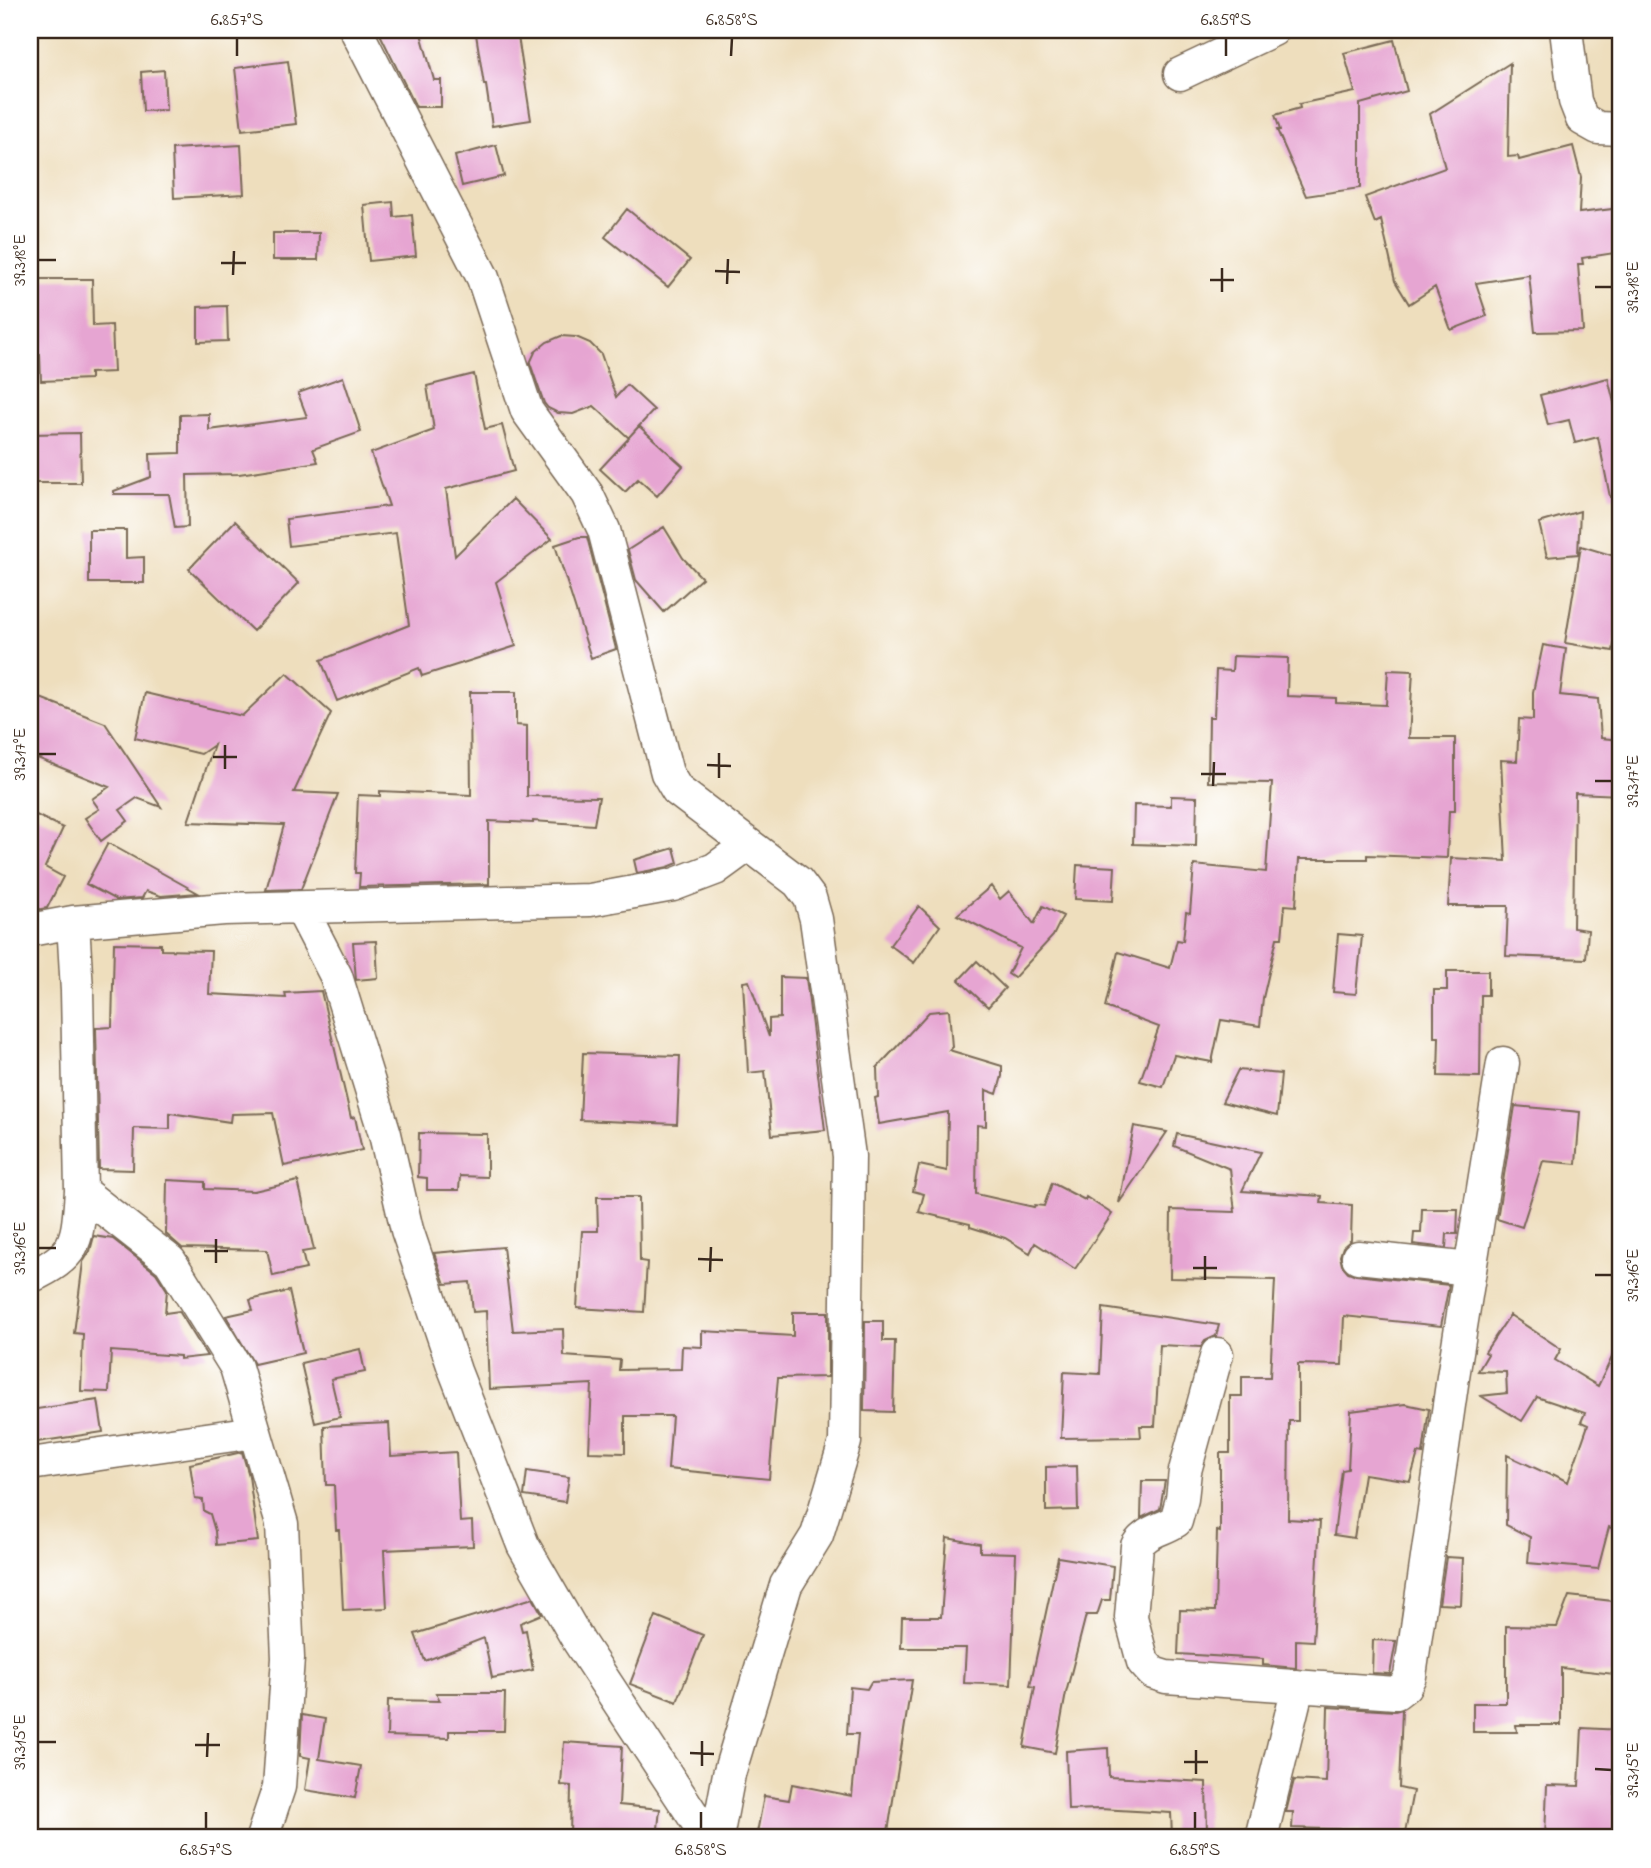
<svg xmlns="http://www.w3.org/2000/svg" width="1651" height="1868" viewBox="0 0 1651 1868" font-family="'Indie Flower',sans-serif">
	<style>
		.building { fill: #e6a5d2 }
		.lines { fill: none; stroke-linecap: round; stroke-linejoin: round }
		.minor-casing { stroke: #7a6956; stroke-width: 35 }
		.minor { stroke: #fff; stroke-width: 32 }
		.ticks { fill: none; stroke: #3b2a1e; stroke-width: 2.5 }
		.neatline { fill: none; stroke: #3b2a1e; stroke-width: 2.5 }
		.ticks-label { font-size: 18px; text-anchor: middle; fill: #3b2a1e }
	</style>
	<rect width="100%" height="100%" fill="#fff"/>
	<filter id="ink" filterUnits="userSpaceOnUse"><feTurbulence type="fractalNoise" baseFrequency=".0143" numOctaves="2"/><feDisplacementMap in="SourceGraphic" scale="14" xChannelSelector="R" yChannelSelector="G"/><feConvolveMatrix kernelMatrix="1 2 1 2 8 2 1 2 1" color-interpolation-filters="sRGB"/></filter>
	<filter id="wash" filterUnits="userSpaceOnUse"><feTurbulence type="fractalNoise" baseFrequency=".00686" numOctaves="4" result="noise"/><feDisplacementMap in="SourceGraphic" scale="28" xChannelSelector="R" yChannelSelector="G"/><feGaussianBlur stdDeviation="1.57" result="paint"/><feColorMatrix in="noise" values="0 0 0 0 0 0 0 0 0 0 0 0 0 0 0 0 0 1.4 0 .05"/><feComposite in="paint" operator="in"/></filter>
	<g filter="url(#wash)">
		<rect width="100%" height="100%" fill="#eedebd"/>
		<g id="blocks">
			<!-- building -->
			<path class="building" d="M378,30H420L434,80H441V107H416Z
				M503,30H517L531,120L492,126L486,85H484L476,34Z
				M1394,40L1407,91L1360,104V188L1306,196L1277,130H1280L1275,115L1300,108L1299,104L1355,92L1344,53Z
				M288,61L296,124L242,130L235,68Z
				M1510,63L1508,157L1518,156L1519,160L1573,146L1581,177L1579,213L1621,208V252L1582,258L1583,264H1578L1583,331L1535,332L1529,275L1476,283L1487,316L1451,330L1435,287L1409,304L1395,281L1381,220L1375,223L1365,197L1445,168L1430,114Z
				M164,70L166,110L143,111L141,72Z
				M241,145L244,194L174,198L172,149Z
				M496,145L504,176L462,186L455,156Z
				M393,202L394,217L412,215L416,256L369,261L364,205Z
				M627,209L690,260L668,287L605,237Z
				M273,233H319L318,260H273Z
				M30,279H92L93,326L112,325L114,372L90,373V379L41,381L40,354L30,355Z
				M227,306L228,341L198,342V307Z
				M561,336L576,337L590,343L601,354L616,397L627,385L654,410L629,437L639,426L683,466L657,496L638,479L625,492L600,469L629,438L594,406L573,414L558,413L548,408L544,403L530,363L535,352L547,342Z
				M474,374L485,429L502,425L514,471L446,489L455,556L513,499L552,539L496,582L516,646L422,676L419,668L337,701L321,660L409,625L396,533L289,546L286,519L389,506L371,453L434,430L427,386Z
				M343,377L361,432L313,449L318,462L239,474L187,475L188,527L175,528L169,494H114V491L151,477L150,454L180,453V415L209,414V430L307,417L298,393Z
				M1608,378L1621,431V496L1610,497L1598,437L1575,443L1569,420L1548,425L1540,395Z
				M80,433L81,483H30V434Z
				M1580,511L1578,554L1547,557L1539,523Z
				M235,521L299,583L253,631L189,569Z
				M664,527L683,558L702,578L664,612L636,580L628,550Z
				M89,530H126V558L144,557V583H89Z
				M579,537H587L616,649L591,658L555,545Z
				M1581,546L1621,558V602L1613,651L1565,643Z
				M1543,645L1566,649L1560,695L1598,699L1601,738L1621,740V795L1575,793L1573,928L1588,930L1586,959L1506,956L1508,906H1448L1451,858L1506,861L1501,760L1517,761L1519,719L1533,720V692Z
				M1233,656L1288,658L1287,696L1336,698V703L1386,705L1388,670L1413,671L1409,738H1455V811H1449L1447,858L1367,855V859H1299L1296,906L1285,905L1282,938H1277L1263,998L1260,1026L1221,1020L1212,1062L1174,1055L1163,1087L1140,1081L1159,1027L1105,1007L1118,952L1170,968L1177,940L1183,941L1186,912L1190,913L1194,865L1266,872L1272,783L1208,782L1209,717H1214L1216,670L1232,671Z
				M287,673L331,713L294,792L338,794L301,889L266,890L284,825L188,822L214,745L201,754L135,738L145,693L242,716Z
				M470,692H516V725L527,726V796L599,797L594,825L533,821V823L489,821V884L359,887L360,873H355L358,795L380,796V791L471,795Z
				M30,694L105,723L161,807L137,798L120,810L128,821L101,841L85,818L99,809L92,799L109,787L30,755Z
				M1171,796L1197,797L1196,846L1133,844L1134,805L1171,806Z
				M30,812L63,828L45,867L63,877L47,908L30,911Z
				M108,843L198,893L161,896L146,891L142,898L116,900L86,884Z
				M674,848L678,863L668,867L637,873L634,860Z
				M1077,865L1115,867L1113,901L1075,899Z
				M991,886L1000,899L1009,891L1034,924L1043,906L1063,916L1053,936L1014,978L1008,974L1021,948L957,915Z
				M919,906L940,926L914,963L890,945Z
				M1338,934L1362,936L1356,994L1333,992Z
				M376,941L378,978L356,980L353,942Z
				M114,943L161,944V950L211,951L209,994L286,998L285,993L321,991L351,1118L355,1117L362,1150L284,1166L273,1113L231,1114L230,1122L170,1113V1129L134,1128L133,1170L99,1169L96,1028L112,1027Z
				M977,961L1005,988L988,1007L959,980Z
				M1447,971H1488V995H1481L1480,1077L1438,1076L1439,1037H1434V990H1447Z
				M780,977L806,978L825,1130L772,1135L765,1071L748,1073L743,982L749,981L769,1037V1019L780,1018Z
				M949,1010L952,1047L949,1050L1002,1066V1076L997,1094L986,1090V1126L977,1125L976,1194L1034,1207L1035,1205L1044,1206L1052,1183L1085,1200L1086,1197L1112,1214L1075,1269L1035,1243L1030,1253L1005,1238L970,1227V1224L919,1212L924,1194L913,1191L919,1165L947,1171L948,1112L879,1124L875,1098L878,1097L877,1068L929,1012Z
				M583,1053L680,1056L677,1124L580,1120Z
				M1238,1070L1281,1074L1277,1116L1222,1102Z
				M1515,1106L1580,1112L1576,1164L1543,1161L1522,1227L1497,1219Z
				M1134,1126L1167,1132L1119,1203Z
				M419,1133L487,1134V1177L460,1176L459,1190H427V1178L418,1177Z
				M1177,1134L1261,1152L1242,1191L1322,1196L1321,1203L1352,1205L1351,1240L1343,1247L1340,1256L1342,1265L1348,1272L1356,1275L1449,1285L1441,1326L1344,1316L1342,1365L1298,1364V1421H1289L1288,1519L1320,1521L1313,1641L1296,1640V1668L1263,1665V1659L1178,1654L1180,1610L1215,1611L1217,1531L1220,1532V1453H1230V1396H1242V1377H1270L1275,1280L1170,1278L1171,1210L1235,1212L1230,1169L1174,1146Z
				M167,1180L205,1182V1189L254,1191L298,1181L314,1250L302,1252L306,1269L273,1276L267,1250L182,1248L166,1234Z
				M597,1197H639L640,1261L647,1262L644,1312L577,1308L582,1231H598Z
				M1422,1209H1458L1457,1234H1447L1446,1248L1413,1244L1414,1233H1421Z
				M94,1236L113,1239L156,1273L167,1290L165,1313L179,1311L207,1356L180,1359V1356L111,1351L109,1392L81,1391L83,1334L74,1333L83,1262L90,1251Z
				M503,1247L513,1331L563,1329L564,1356L620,1360L619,1370L681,1369L682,1346L702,1347V1331L793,1336V1312H828V1377L778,1378L769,1479L668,1469L672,1416H625V1453L589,1452L592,1384L489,1389L486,1311L473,1312L470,1282L445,1284L434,1253Z
				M289,1291L303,1353L254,1364L226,1316L253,1310L250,1300Z
				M1103,1308L1219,1325L1216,1336L1205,1341L1201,1347L1160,1345L1155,1426H1140L1141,1437L1061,1438L1064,1372L1100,1374Z
				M1510,1315L1561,1349L1555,1360L1598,1386L1621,1339V1531L1609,1527L1598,1569L1528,1563L1530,1537L1506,1525L1507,1455L1552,1476L1553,1474L1568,1482L1588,1425L1581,1422L1585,1413L1537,1397L1522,1421L1481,1396L1507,1393L1506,1372L1478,1371L1488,1354L1485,1352Z
				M865,1321H883V1341H895L893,1412L864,1411Z
				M360,1349L365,1372L331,1379L340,1417L315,1423L301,1363Z
				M98,1400L103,1432L30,1443V1410Z
				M1405,1404L1429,1409L1423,1454L1418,1453L1410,1481L1364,1474L1354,1538L1334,1535L1342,1470L1348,1469L1351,1411Z
				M389,1423L391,1456L456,1452L460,1522L472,1521L473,1546L384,1550L387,1608L343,1610L339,1530H336L334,1485H326L324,1426Z
				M242,1452L249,1476L258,1541L216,1545L215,1531L210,1514L204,1511L203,1500L195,1499L190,1464Z
				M1077,1466L1078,1510L1046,1511V1467Z
				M527,1471L569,1477L565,1502L524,1496Z
				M1142,1481H1165L1160,1509L1141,1518Z
				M947,1538L980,1544V1552L1016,1553L1011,1685L964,1683L966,1648H901L902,1617H941Z
				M1058,1557L1113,1566L1110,1600H1102L1097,1615H1086L1066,1693L1055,1753L1024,1747L1035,1687L1030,1686Z
				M1446,1557L1463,1558L1461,1605L1439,1604Z
				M1569,1596L1621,1602V1617L1614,1674L1561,1668V1725H1516L1517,1732H1473V1703H1506V1626L1557,1627Z
				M533,1598L542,1614L520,1623L522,1631L526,1630L533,1670L492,1678L484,1638L425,1661L415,1634Z
				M656,1616L703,1635L677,1702L630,1684Z
				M1373,1640L1396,1641L1390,1674L1372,1673Z
				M912,1680L887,1838H756L764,1796L789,1800L792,1784L852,1796L858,1734H847L850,1687L867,1689L871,1682Z
				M436,1693H505L504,1731H449V1738L387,1736L388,1700L440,1701Z
				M1328,1707L1395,1711L1402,1709L1399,1788L1413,1791L1404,1838H1360L1361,1830L1292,1828L1293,1812H1286L1294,1780L1326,1782Z
				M302,1715L325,1719L319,1759L361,1766L355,1798L305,1790L310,1758L300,1756Z
				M1582,1728L1621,1730V1776H1616L1613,1838H1545L1547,1785L1579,1786Z
				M564,1742L622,1746L619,1805L660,1809L657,1838H570L571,1786L561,1785Z
				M1108,1748L1109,1777L1206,1782L1207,1835H1172L1171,1813L1100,1809L1068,1810L1066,1751Z"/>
		</g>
	</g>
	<g filter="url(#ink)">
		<use href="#blocks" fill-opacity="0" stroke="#7a6956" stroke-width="2"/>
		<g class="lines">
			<defs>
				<path id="minor" d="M356,30L483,278L527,411L587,494L604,530L667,773L677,790L798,882L810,898L816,919L849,1156L845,1442L817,1535L786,1585L729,1774L717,1838
					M1566,30L1575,101L1582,119L1598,128L1621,129
					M1180,74L1273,30
					M301,908L336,976L385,1134L407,1230L455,1371L523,1545L579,1642L708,1838
					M30,930L73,922L224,909L590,900L673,885L715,869L748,845
					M81,1191L170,1261L236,1367L282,1524L288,1658L279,1787L262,1838
					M1358,1257L1470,1269
					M30,1277C79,1254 77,1241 81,1191L77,991L73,922
					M1217,1354L1185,1471L1182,1499L1176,1521C1162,1530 1146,1531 1137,1546L1131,1617L1143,1662L1153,1673L1166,1677L1396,1693L1405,1686L1410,1676L1453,1377L1503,1063
					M30,1464L255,1432
					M1261,1838L1298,1686"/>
			</defs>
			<!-- minor casing -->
			<use href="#minor" class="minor-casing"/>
			<!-- minor -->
			<use href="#minor" class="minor"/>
		</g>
	</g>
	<!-- ticks -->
	<path class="ticks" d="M237,56V38M731,56L732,38M1226,56V38M38,260H56M221,263H246M715,271L740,272M233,275L234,251M1210,280H1234M727,284L728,259M1595,287H1612M1222,292V268M38,754H56M213,757H237M707,765L731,766M225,769V745M1201,774H1226M719,778V753M1595,781H1612M1213,786L1214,762M38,1248H56M204,1251H228M698,1259L723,1260M216,1263V1239M1193,1268H1217M710,1272L711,1247M1595,1275H1612M1205,1280V1256M38,1742H56M195,1745H220M690,1753L714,1754M207,1757L208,1733M1184,1762H1208M702,1766V1741M1595,1769L1612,1770M1196,1774V1750M206,1829V1812M701,1829V1812M1195,1829V1812"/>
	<!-- margin -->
	<rect width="1651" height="1868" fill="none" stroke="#fff" stroke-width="77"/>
	<rect x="38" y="38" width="1574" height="1791" class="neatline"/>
	<g class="ticks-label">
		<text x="237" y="25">6.857°S</text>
		<text x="732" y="25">6.858°S</text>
		<text x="1226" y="25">6.859°S</text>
		<text transform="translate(19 260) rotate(-90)" y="6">39.318°E</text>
		<text transform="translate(1632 287) rotate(-90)" y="6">39.318°E</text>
		<text transform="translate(19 754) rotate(-90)" y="6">39.317°E</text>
		<text transform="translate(1632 781) rotate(-90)" y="6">39.317°E</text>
		<text transform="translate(19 1248) rotate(-90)" y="6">39.316°E</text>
		<text transform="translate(1632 1275) rotate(-90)" y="6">39.316°E</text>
		<text transform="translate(19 1742) rotate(-90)" y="6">39.315°E</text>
		<text transform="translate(1632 1770) rotate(-90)" y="6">39.315°E</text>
		<text x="206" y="1855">6.857°S</text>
		<text x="701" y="1855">6.858°S</text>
		<text x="1195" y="1855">6.859°S</text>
	</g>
</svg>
